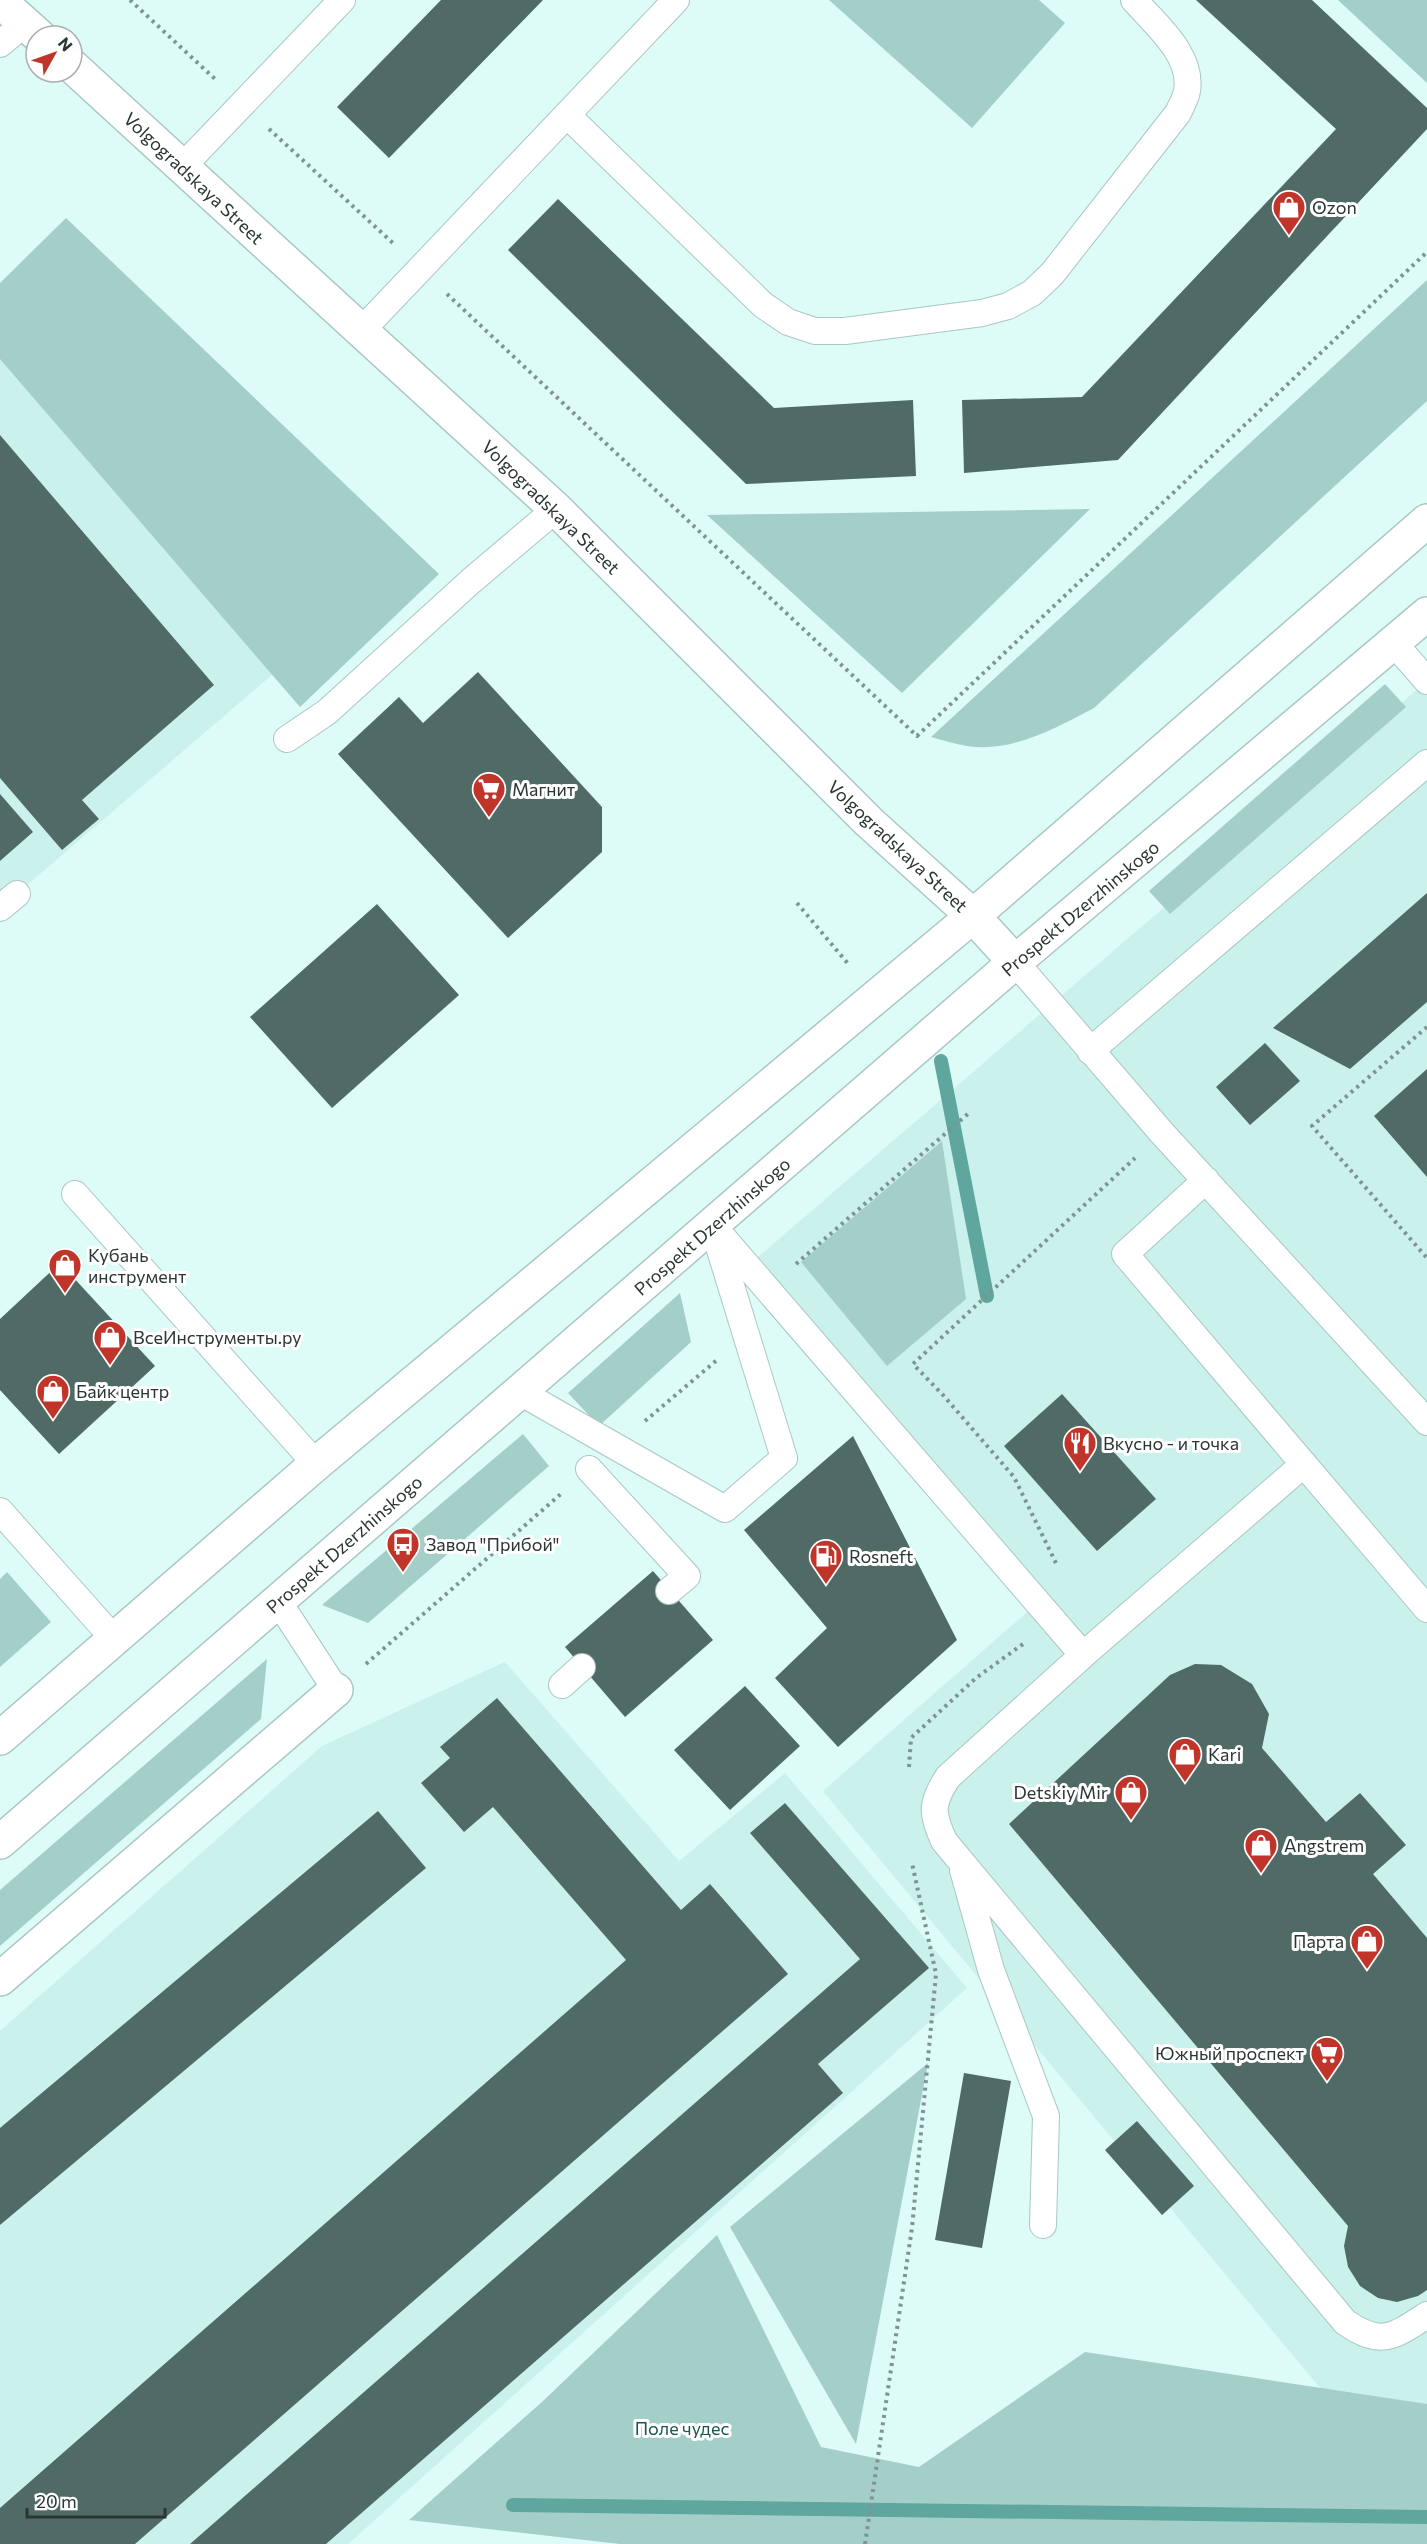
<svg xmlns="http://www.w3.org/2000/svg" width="1427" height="2544" viewBox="0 0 1427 2544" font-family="Commissioner,sans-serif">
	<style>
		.built { fill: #caf1eb }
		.green { fill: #a4cfc9 }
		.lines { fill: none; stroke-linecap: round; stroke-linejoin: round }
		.stream { stroke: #5ea69e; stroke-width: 14 }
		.building { fill: #506a66 }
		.service-casing { stroke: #aac7c3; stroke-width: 28 }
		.pedestrian-casing { stroke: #aac7c3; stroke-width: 36 }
		.minor-casing { stroke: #aac7c3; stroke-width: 36 }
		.tertiary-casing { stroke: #aac7c3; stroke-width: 36 }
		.path { stroke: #7f9390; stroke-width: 4; stroke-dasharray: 3 4.5; stroke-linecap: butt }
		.service { stroke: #fff; stroke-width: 26 }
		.pedestrian { stroke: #fff; stroke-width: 33 }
		.minor { stroke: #fff; stroke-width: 33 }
		.tertiary { stroke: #fff; stroke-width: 33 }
		.labels { text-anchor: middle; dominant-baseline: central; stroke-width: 6; stroke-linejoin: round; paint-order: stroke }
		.street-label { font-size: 18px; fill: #2a3634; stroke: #fff }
		.poi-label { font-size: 18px; fill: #2a3634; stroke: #fff; text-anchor: start }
		.park-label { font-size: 18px; fill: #185650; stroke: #fff }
	</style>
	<rect width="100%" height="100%" fill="#ddfbf7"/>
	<!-- built -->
	<path class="built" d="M0,286L329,626L0,908Z
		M1427,681V2460L1346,2419L823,1791L1043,1598L750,1264Z
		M505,1662L679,1861L785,1773L967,1988L348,2544H0V2031L322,1746Z"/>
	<!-- green -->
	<path class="green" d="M829,0H1039L1065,23L972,128Z
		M1338,0H1427V83Z
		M66,218L439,574L300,707L0,359V283Z
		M1427,280V401L1094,708C1056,728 1012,753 967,746C955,744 943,740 931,737Z
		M1090,509L902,693L707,515Z
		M1385,684L1406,707L1170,914L1149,891Z
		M942,1141L966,1299L887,1366L801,1262Z
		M680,1293L691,1342L599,1426L568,1393Z
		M523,1434L549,1466L368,1623L322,1605Z
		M7,1572L51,1622L0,1667V1579Z
		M267,1659L261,1719L0,1946V1890Z
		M928,2063L856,2444L730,2227Z
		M717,2235L821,2447L919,2467L1085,2352L1427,2404V2544H620L409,2520L543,2401Z"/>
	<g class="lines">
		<!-- stream -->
		<path class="stream" d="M941,1061L987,1296
			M513,2505L1427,2517"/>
	</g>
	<!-- building -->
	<path class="building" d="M441,0H543L389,158L337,107Z
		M1196,0H1312L1427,108V129L1118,460L964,473L962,400L1082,397L1336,129Z
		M558,199L774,408L913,400L916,476L746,484L508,250Z
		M0,435L214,685L82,800L99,819L62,850L0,778Z
		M478,672L602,807V852L508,938L338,754L399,697L423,723Z
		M0,794L33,832L0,861Z
		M1427,893V1002L1350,1069L1273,1028Z
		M377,904L459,995L332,1108L250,1017Z
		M1265,1043L1300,1081L1250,1125L1216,1087Z
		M1427,1069V1177L1374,1116Z
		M60,1263L155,1366L59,1454L0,1390V1319Z
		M1062,1394L1156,1499L1097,1551L1004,1446Z
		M853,1436L957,1640L838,1747L775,1678L827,1628L744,1530Z
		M653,1571L713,1640L625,1717L565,1647Z
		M1195,1664L1221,1665L1252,1684L1269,1714L1262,1748L1326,1822L1360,1793L1406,1845L1373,1874L1427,1938V2290L1418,2296L1397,2302L1378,2298L1360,2286L1348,2267L1344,2246L1348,2226L1009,1824L1170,1675Z
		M745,1686L800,1746L730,1810L674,1750Z
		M497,1698L681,1910L710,1884L788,1974L135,2544H0V2508L626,1960L493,1807L464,1832L421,1783L450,1758L440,1747Z
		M785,1803L929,1968L818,2064L843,2093L326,2544H190L860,1959L750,1833Z
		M378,1811L426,1868L0,2225V2128Z
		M964,2073L1011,2081L982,2248L935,2240Z
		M1137,2121L1194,2186L1162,2215L1105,2150Z"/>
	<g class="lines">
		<defs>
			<path id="service" d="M0,44L25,23
				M567,115L763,305L788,322L815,331H845L982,313L1008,306L1032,293L1052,274L1178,113C1181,106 1186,98 1187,91C1193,55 1156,25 1134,0
				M182,167L342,0
				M361,331L676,0
				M1393,642L1427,681
				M287,739L327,712L471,581L556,509
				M0,908L17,894
				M1015,962L1162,1133L1427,1422
				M1090,1051L1427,763
				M1206,1180L1125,1254L1427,1609
				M75,1194L316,1464
				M712,1225L1083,1655
				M520,1392L725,1509L784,1458L716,1237
				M1304,1464L1083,1655L948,1777C931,1803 931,1813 944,1841L1345,2322C1381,2347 1393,2337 1427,2315
				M589,1469L687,1576L669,1591
				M0,1511L115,1640
				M278,1601L336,1690
				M562,1685L582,1667
				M963,1870L991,1970L1046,2116L1043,2225"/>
			<path id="pedestrian" d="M0,1979L336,1690"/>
			<path id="minor" d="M0,1L39,36
				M72,66L556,509L869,822L973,916"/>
			<path id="tertiary" d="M973,916L1015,962
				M0,1738L316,1464L973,916L1427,521
				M0,1842L1015,962L1427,614"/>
		</defs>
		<!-- service casing -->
		<use href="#service" class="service-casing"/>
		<!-- pedestrian casing -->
		<use href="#pedestrian" class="pedestrian-casing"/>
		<!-- minor casing -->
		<use href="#minor" class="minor-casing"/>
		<!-- tertiary casing -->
		<use href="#tertiary" class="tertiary-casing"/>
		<!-- path -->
		<path class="path" d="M130,0L215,79
			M269,129L394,244
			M447,294L917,736L1427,252
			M797,903L850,966
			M1427,1027L1312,1126L1427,1258
			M796,1264L970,1112
			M645,1421L717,1360
			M1056,1563L1014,1477L943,1395L913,1364L1135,1158
			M366,1664L562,1493
			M909,1767L911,1738L976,1678L1023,1644
			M865,2544L912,2228L936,1974L912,1863"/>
		<!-- service -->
		<use href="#service" class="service"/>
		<!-- pedestrian -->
		<use href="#pedestrian" class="pedestrian"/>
		<!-- minor -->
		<use href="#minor" class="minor"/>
		<!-- tertiary -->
		<use href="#tertiary" class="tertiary"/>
	</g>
	<!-- icons -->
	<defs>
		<symbol id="shop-pin" viewBox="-11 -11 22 30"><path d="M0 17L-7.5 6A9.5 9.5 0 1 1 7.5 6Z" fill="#c1342a" stroke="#fff"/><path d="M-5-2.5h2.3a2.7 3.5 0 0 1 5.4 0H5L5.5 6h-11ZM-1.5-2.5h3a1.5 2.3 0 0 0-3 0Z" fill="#fff"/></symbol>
		<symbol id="supermarket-pin" viewBox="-11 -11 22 30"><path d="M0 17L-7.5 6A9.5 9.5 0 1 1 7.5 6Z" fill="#c1342a" stroke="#fff"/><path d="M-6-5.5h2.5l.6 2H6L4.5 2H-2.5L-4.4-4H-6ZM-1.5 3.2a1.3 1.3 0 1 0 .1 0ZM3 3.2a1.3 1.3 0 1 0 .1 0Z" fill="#fff"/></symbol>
		<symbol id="restaurant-pin" viewBox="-11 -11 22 30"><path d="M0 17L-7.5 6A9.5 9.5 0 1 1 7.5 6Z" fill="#c1342a" stroke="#fff"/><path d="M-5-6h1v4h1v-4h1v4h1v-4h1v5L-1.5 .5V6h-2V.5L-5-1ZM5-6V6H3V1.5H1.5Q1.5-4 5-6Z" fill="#fff"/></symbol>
		<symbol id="bus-pin" viewBox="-11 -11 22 30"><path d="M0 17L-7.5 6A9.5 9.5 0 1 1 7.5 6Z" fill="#c1342a" stroke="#fff"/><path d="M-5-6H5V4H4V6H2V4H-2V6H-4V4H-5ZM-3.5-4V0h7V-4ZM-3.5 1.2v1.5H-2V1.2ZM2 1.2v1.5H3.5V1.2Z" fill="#fff"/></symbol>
		<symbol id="fuel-pin" viewBox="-11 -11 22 30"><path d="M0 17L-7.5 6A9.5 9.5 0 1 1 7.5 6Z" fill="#c1342a" stroke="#fff"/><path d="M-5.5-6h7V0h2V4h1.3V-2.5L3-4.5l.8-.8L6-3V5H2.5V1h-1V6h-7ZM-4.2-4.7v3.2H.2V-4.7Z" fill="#fff"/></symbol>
	</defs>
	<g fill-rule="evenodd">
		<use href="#shop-pin" x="1270" y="188" width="38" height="52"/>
		<use href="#supermarket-pin" x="470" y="770" width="38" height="52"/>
		<use href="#shop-pin" x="46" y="1246" width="38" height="52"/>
		<use href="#shop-pin" x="91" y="1318" width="38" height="52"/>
		<use href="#shop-pin" x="34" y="1372" width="38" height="52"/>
		<use href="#restaurant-pin" x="1061" y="1424" width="38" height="52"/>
		<use href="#bus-pin" x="384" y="1525" width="38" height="52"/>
		<use href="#fuel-pin" x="807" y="1537" width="38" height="52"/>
		<use href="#shop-pin" x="1166" y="1735" width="38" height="52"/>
		<use href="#shop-pin" x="1112" y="1773" width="38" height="52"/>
		<use href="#shop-pin" x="1242" y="1826" width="38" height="52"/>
		<use href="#shop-pin" x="1348" y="1922" width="38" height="52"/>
		<use href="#supermarket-pin" x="1308" y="2034" width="38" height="52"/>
	</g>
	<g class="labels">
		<!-- street labels -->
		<g class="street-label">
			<text transform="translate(194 178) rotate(43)">Volgogradskaya Street</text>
			<text transform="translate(551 507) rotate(44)">Volgogradskaya Street</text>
			<text transform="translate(898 846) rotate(43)">Volgogradskaya Street</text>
			<text transform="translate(1080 908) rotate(-40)">Prospekt Dzerzhinskogo</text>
			<text transform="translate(712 1226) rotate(-41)">Prospekt Dzerzhinskogo</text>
			<text transform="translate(344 1544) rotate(-41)">Prospekt Dzerzhinskogo</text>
		</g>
		<!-- poi labels -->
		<g class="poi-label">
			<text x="1312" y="207">Ozon</text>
			<text x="512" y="789">Магнит</text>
			<text x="88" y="1255">Кубань<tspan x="88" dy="21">инструмент</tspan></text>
			<text x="133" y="1337">ВсеИнструменты.ру</text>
			<text x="76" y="1391">Байк центр</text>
			<text x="1103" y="1443">Вкусно - и точка</text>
			<text x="426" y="1544">Завод "Прибой"</text>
			<text x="849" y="1556">Rosneft</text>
			<text x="1208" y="1754">Kari</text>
			<text x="1108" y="1792" text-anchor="end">Detskiy Mir</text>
			<text x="1284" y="1845">Angstrem</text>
			<text x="1344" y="1941" text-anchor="end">Парта</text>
			<text x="1304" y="2053" text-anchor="end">Южный проспект</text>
		</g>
		<!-- park labels -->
		<g class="park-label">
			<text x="682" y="2428">Поле чудес</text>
		</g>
	</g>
	<!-- north arrow -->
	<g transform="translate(54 54) rotate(50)"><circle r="28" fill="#ffffff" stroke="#aaafae" stroke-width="1.5"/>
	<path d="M0-4.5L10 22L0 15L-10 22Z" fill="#c1342a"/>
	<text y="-9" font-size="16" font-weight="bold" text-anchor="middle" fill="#2a3634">N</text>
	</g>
	<!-- scale -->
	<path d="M27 2508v9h138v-9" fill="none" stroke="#2a3634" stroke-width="3"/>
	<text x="36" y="2508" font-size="18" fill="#2a3634" stroke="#ffffff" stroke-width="4.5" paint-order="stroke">20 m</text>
</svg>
